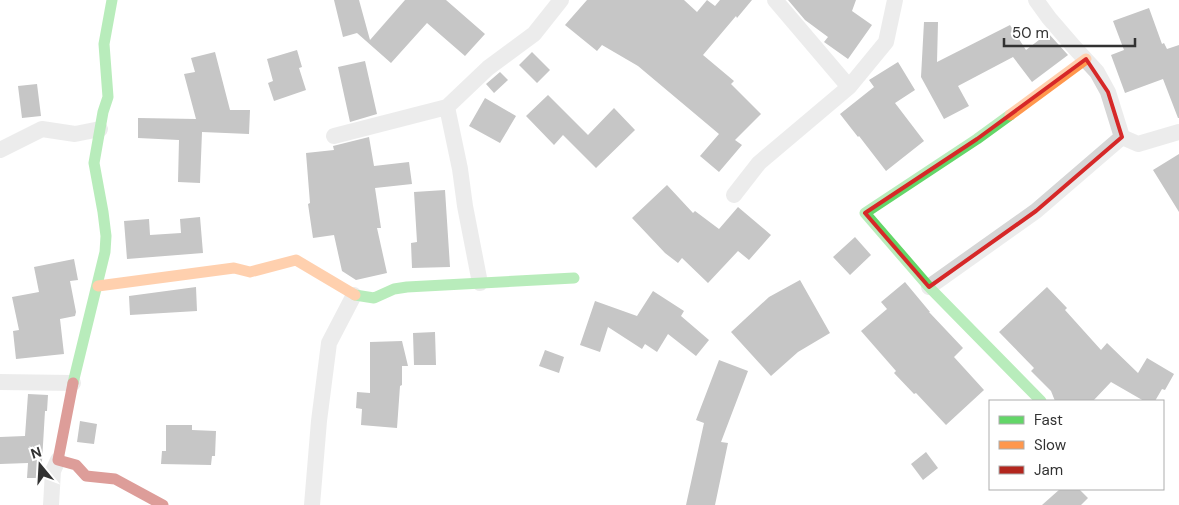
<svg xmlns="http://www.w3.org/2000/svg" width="1179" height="505" viewBox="0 0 1179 505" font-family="'DM Sans',sans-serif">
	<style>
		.building { fill: #808080 }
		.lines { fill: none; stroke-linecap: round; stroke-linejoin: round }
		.street { stroke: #d6d6d6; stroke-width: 16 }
		.fast { stroke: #63d668; stroke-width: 11 }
		.slow { stroke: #ff974d; stroke-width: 11 }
		.jam { stroke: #b3261e; stroke-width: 11 }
		.marked { fill: none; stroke: #d62828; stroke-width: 4; stroke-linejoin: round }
	</style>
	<rect width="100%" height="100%" fill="#fff"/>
	<!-- building -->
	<path class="building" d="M334,0H359L370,40L405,0H446L485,34L465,56L427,23L391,63L357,33L343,37Z
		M587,0H684L697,12L707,0L715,6L720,0H752L737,18L736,16L703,55L734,81L731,84L761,114L735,140L742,145L719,172L700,156L719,134L638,66L602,45L597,51L565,25Z
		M788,0H856L852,11L872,25L848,59L824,42L828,37L805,20Z
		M1149,8L1162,44L1164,43L1167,49L1179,45V118H1178L1163,79L1125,93L1111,55L1124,50L1113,21Z
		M924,22H938L937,62L1010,25L1026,50L1048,33L1068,55L1032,82L1013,57L958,86L969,106L944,119L921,77Z
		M297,50L302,67L299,68L306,90L274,101L268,83L273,81L267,59Z
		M215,52L230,110H250L249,134L202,132L200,183L178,182L179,140L138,138V118L196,119L184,74L195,72L191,58Z
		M532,52L550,70L537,83L519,65Z
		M365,61L377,114L350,122L338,67Z
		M898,62L915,90L895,103L924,141L886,171L859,136L858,137L840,114L874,87L869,80Z
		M500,72L508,80L494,93L486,84Z
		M37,84L41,116L22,118L18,86Z
		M548,95L588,135L614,108L635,130L596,168L563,135L554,145L526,116Z
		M485,98L516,116L500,143L469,126Z
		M369,137L374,166L409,162L412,184L375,188L381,228H377L387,273L356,280L342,271L334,235L313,238L308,204L310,203L306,153L334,150L333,146Z
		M1179,154V212L1153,170Z
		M667,185L693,213L695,211L719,229L738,207L771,235L749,260L738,251L708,283L682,258L678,263L665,253L632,218Z
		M445,190L450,267L412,268L411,243L417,242L414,192Z
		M200,217L203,253L127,259L124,221L149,219L150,235L181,233L180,219Z
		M855,237L871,255L850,275L833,257Z
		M74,259L78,280L70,281L76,312L75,316L60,319L64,354L16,359L13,331L19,330L12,297L39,292L34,267Z
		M800,280L830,333L798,352L771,376L731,332L769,297Z
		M905,282L930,312H929L963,348L954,357L984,390L946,425L916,393L914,394L894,373L896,371L861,331L887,309L881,302Z
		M196,287L197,311L130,315L129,296Z
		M1047,287L1067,308L1065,310L1101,350L1107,343L1138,373L1147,358L1174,374L1165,390L1162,389L1155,401H1144L1111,382L1093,401H1055L1051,391L1031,371L1034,368L999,332Z
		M653,291L684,311L681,316L709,340L696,356L668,334L657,352L645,344L642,349L608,327L600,352L580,345L595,301L637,316Z
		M435,332L436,365H414L413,333Z
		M402,341L408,366H402V385L400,386L397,428L361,425L362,409L356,408L357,392L370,393V342Z
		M545,350L564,357L559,373L539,366Z
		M719,360L748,371L721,442L728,443L715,505H686L704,423L696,420Z
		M28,394L48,395L47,411H45L41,478H27L28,463L0,464V437L25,436Z
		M80,421L97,424L94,444L77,442Z
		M166,425H192V430L216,431L215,456H212L211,465L161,464L162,451H166Z
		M926,452L938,468L923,480L911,464Z
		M1060,489H1079L1088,498L1081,505H1042Z"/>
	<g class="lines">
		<!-- street -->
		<path class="street" d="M775,0L849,87
			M1036,0L1049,18L1074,47L1097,72L1108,92L1122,137L1138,144L1179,132
			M447,107L460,169L465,206L480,283
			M334,136L447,107L488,68L534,34L561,0
			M0,150L42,129L75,134L100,129
			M734,195L759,163L849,87L886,42L895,0
			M929,287L1036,211L1122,137
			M0,382L73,383
			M51,505L53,471L58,460
			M312,505L319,421L329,343L354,295"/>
		<!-- fast -->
		<path class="fast" d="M1010,115L977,139L865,213L929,287L1041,401
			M355,295L374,298L394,289L407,287L574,278
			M73,383L105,252L106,236L103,212L94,163L103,112L108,97L104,44L112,0"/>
		<!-- slow -->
		<path class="slow" d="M1010,115L1086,59
			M98,286L234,268L250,272L296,260L355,295"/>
		<!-- jam -->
		<path class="jam" d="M73,383L58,460L76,465L86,476L115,479L163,505"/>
	</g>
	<!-- marked area -->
	<path d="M0 0H1179V505H0ZM1086,59L1108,92L1122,137L1036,211L929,287L865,213L977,139Z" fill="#fff" fill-opacity=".55" fill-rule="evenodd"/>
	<path class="marked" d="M1086,59L1108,92L1122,137L1036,211L929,287L865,213L977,139Z"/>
	<!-- legend -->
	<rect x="989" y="400" width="175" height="90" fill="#ffffff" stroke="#adadad"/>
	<rect x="999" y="416" width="25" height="8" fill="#63d668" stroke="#adadad"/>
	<text x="1034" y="425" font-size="15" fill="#323232">Fast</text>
	<rect x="999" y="441" width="25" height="8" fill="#ff974d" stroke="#adadad"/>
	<text x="1034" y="450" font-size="15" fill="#323232">Slow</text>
	<rect x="999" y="466" width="25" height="8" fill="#b3261e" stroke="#adadad"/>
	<text x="1034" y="475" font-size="15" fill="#323232">Jam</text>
	<!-- north arrow -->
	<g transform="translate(40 465) rotate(342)" stroke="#ffffff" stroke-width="4" paint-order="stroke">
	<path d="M0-4L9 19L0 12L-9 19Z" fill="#323232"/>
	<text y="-8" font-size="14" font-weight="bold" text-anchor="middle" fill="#323232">N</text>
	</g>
	<!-- scale -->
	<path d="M1004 38v8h131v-8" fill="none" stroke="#323232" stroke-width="2.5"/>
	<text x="1012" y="38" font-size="15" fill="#323232" stroke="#ffffff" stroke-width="4" paint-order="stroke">50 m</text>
</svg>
